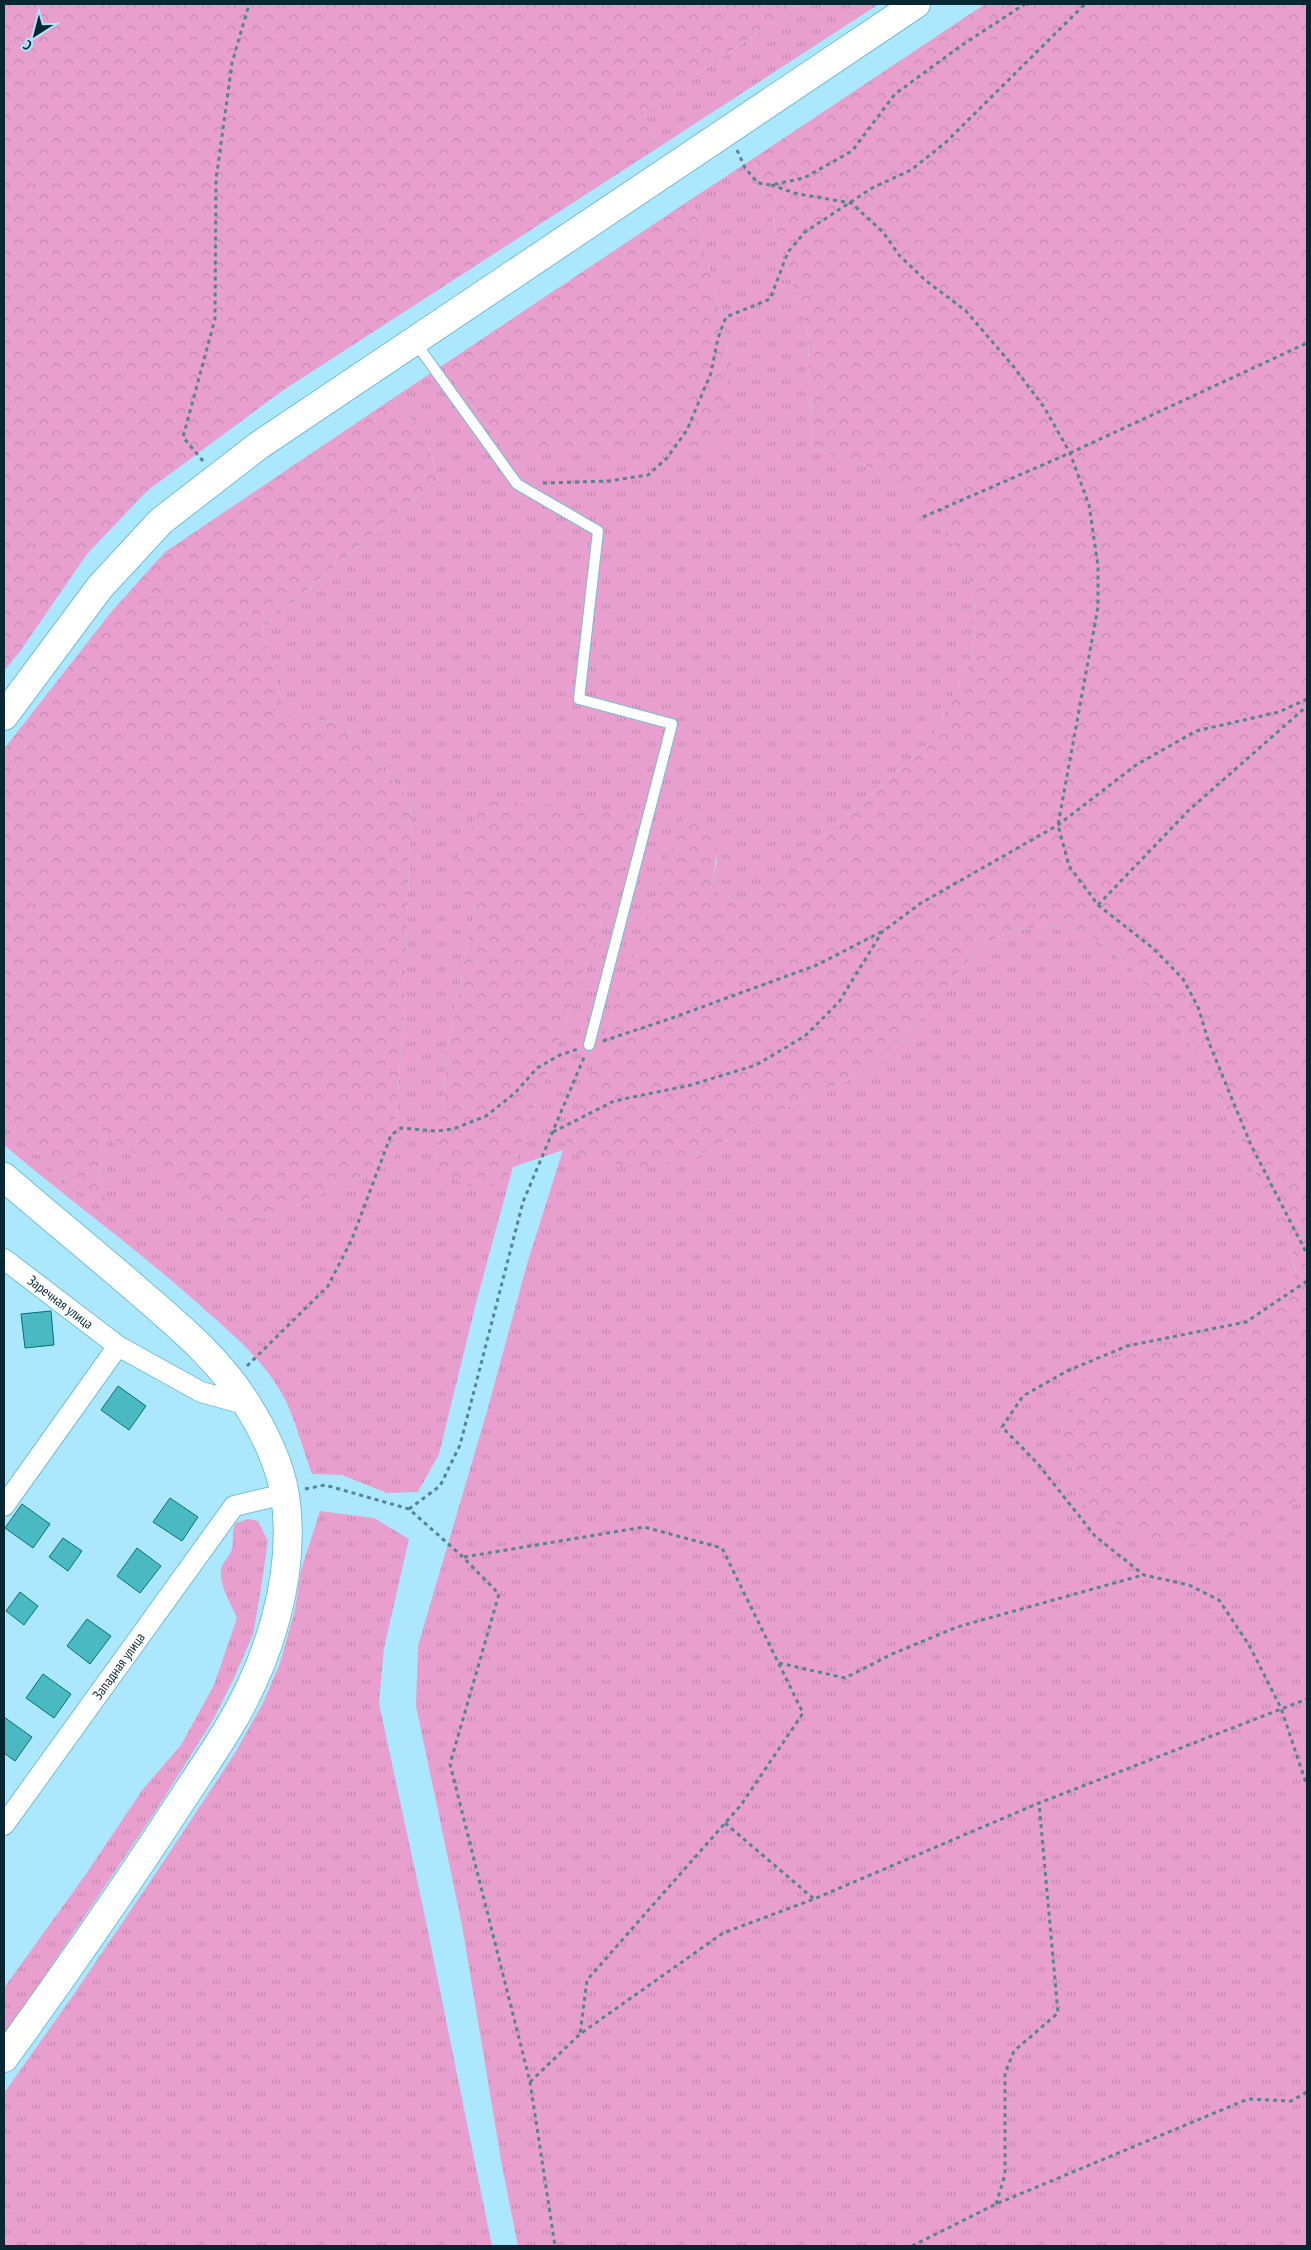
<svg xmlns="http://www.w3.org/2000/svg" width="1311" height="2250" viewBox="0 0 1311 2250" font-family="'PT Sans Narrow',sans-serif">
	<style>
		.grass { fill: url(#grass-tufts); fill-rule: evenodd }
		.forest { fill: url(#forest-crowns) }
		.building { fill: #4ab9c1; stroke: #067076 }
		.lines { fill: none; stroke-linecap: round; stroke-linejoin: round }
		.service-casing { stroke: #72bdd7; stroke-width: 12 }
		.minor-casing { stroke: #72bdd7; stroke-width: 22 }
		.secondary-casing { stroke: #72bdd7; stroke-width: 30 }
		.path { stroke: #568393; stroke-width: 3; stroke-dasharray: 4 4; stroke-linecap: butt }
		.service { stroke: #fff; stroke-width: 10 }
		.minor { stroke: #fff; stroke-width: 20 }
		.secondary { stroke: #fff; stroke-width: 28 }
		.labels { text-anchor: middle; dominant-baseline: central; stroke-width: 4.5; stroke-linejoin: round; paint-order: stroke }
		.street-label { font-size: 14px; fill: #072832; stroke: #ace8fd }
	</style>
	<defs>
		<pattern id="grass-tufts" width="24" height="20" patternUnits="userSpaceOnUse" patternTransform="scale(1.25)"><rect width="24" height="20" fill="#e89fcd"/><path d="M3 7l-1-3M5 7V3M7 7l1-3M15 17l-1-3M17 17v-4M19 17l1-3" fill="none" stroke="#c689b0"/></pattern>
		<pattern id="forest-crowns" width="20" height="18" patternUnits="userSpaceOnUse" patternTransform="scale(1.25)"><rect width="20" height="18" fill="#e89fcd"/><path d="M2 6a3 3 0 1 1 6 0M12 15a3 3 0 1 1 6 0" fill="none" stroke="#c689b0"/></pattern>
	</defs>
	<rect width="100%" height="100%" fill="#ace8fd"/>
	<!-- grass -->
	<path class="grass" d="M801,4H879L656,149L644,110Z
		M754,158L808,335L812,448L875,469L931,511L961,558L973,588L976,623L972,659L930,743L848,815L794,857L776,882L737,902L711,889L717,861L712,833L694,1158L819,1091L866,1074L904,1039L981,946L1015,929L1059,926L1094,938L1132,968L1202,1059L1264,1191L1287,1231L1296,1273L1272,1305L1230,1324L1103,1362L1301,1498L1307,1489V2246H518L502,2166L462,1925L416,1706L418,1646L488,1408L527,1264L563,1150L513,1167L476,1303L439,1454L418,1492L387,1493L342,1475L312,1474C303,1450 296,1422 285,1399C266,1363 234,1335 204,1309C140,1251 70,1201 4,1145V1125L39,1154L64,1180L108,1212L98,1174L103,1130L241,1228L393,1163L405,991L411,802L343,724L285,714L262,628L438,479L425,433L392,399L443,365L504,449L732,365L693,198ZM640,815L513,1167L435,1166L440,1137L448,1045L475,906Z
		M320,1511L374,1518L409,1539L384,1648L379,1703L428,1931L492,2246H4V2093L72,1997L164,1861L235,1753L263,1703L280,1663L295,1610L301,1570Z
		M248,1519L258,1521L268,1541L260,1595L253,1634L234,1678L213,1720L155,1812L4,2036V1988L86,1874L143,1789L181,1745L214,1685L237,1618C231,1604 219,1585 221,1570C222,1562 230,1556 232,1549C234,1539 231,1531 236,1523Z"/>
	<!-- forest -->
	<path class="forest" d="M4,4H801L644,110L656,149L282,391L147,491L87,554L21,650L4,671Z
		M985,4H1307V1489L1301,1498L1232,1538L1200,1546L1156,1542L1088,1511L1062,1444L1071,1392L1103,1362L1230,1324L1272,1305L1296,1272L1287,1231L1264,1191L1202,1059L1132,968L1094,938L1059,926L1015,929L981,946L904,1039L866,1074L819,1091L694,1158L638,1168L600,1162L563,1150L683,818C688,819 694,819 698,821C725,829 715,869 711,889L737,902L776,882L794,857L848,815L930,743L972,659L976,623L973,588L961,558L931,511L875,469L812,448L808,335L754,158Z
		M693,198L732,365L713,453H602L504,449L443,365Z
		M392,399L425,433L438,479L262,628L285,714L343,724L411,802L405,991L393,1163L241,1228L103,1131L98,1174L109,1213L64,1180L39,1154L4,1125V749L112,611L165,552Z
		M484,800L640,815L513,1167C509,1171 505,1179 500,1182C477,1197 454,1180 435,1166L440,1137L448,1045L475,906L451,877L463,844Z"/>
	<!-- building -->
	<path class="building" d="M51,1311L54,1345L25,1348L21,1314Z
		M118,1386L146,1406L129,1430L101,1410Z
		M170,1498L198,1517L182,1541L153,1522Z
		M22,1504L50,1524L33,1548L5,1528Z
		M63,1538L82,1551L68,1571L49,1557Z
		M137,1548L161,1566L140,1593L117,1576Z
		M20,1592L38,1606L24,1625L6,1611Z
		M87,1619L111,1636L90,1664L67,1646Z
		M43,1674L71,1694L54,1718L26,1698Z
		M4,1717L32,1737L15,1761L4,1753Z"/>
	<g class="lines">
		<defs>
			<path id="service" d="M415,342L517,484L598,531L579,699L672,724L589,1045"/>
			<g id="minor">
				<path id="s1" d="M4,1259L118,1346"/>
				<path d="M4,1506L118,1346L201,1392L248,1405"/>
				<path id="s2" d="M4,1825L234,1506L285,1494"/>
			</g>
			<path id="secondary" d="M4,716L100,587L161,521L258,446L916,4
				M4,1177C48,1215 92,1251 136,1289C176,1324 220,1359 248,1406C264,1431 280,1465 285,1495C297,1576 268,1664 226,1732C205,1766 182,1799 161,1832C110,1909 58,1984 4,2058"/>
		</defs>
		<!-- service casing -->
		<use href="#service" class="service-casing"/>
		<!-- minor casing -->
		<use href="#minor" class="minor-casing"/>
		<!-- secondary casing -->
		<use href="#secondary" class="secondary-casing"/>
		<!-- path -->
		<path class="path" d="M737,150L745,168L758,183L771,185L804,178L852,151L895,94L962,45L1025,4
			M771,185L798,194L851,203L883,232L899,255L925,280L966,311L1013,366L1044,407L1070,453L1089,505L1098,566V607L1058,825L1069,866L1098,905L1154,949L1183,979L1198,1007L1209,1043L1251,1145L1307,1254
			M203,461L183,437L215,319L216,180L232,63L249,4
			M543,483L609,481L648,475L666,459L687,430L711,373L718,338L726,317L770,299L788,252L805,232L872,188L911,170L945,143L1085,4
			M923,517L1070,453L1307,343
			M1098,905L1189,810L1307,706
			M603,1041L672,1018L817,965L881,932
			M553,1132L614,1101L691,1085L756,1065L805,1036L839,1002L882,932L921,903L1058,825L1136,765L1196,731L1279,712L1307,699
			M1307,1281L1246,1322L1127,1346L1067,1371L1023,1396L1002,1427L1038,1464L1095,1536L1144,1575L1189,1585L1219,1600L1249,1645L1281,1708L1307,1786
			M247,1366L328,1286L352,1239L391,1135L401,1128L436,1131L453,1129L486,1116L515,1093L537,1068L560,1055L578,1049
			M305,1489L325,1485L409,1509L463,1557L499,1594L450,1764L530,2082L555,2246
			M409,1509L440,1486L460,1445L523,1202L585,1055
			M464,1557L644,1527L722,1548L803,1713L741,1805L587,1980L580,2034
			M779,1663L845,1678L892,1654L957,1627L1143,1575
			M725,1823L814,1899
			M530,2082L580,2034L723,1933L814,1899L1039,1803L1307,1699
			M996,2204L1005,2175V2073L1014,2051L1058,2013L1039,1803
			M912,2246L996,2204L1248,2099L1291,2101L1307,2092"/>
		<!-- service -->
		<use href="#service" class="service"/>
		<!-- minor -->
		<use href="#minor" class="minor"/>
		<!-- secondary -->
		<use href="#secondary" class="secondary"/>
	</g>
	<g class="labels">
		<!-- street labels -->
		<g class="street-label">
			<text stroke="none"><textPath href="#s1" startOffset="71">Заречная улица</textPath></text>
			<text stroke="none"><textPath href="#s2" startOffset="196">Западная улица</textPath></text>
		</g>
	</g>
	<!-- border -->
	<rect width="1311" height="2250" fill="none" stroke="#072832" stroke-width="10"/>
	<!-- north arrow -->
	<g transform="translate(35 35) rotate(216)" stroke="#ace8fd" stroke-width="4" paint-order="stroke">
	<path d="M0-4L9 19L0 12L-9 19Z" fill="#072832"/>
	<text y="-8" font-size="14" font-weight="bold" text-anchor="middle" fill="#072832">С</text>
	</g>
</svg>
